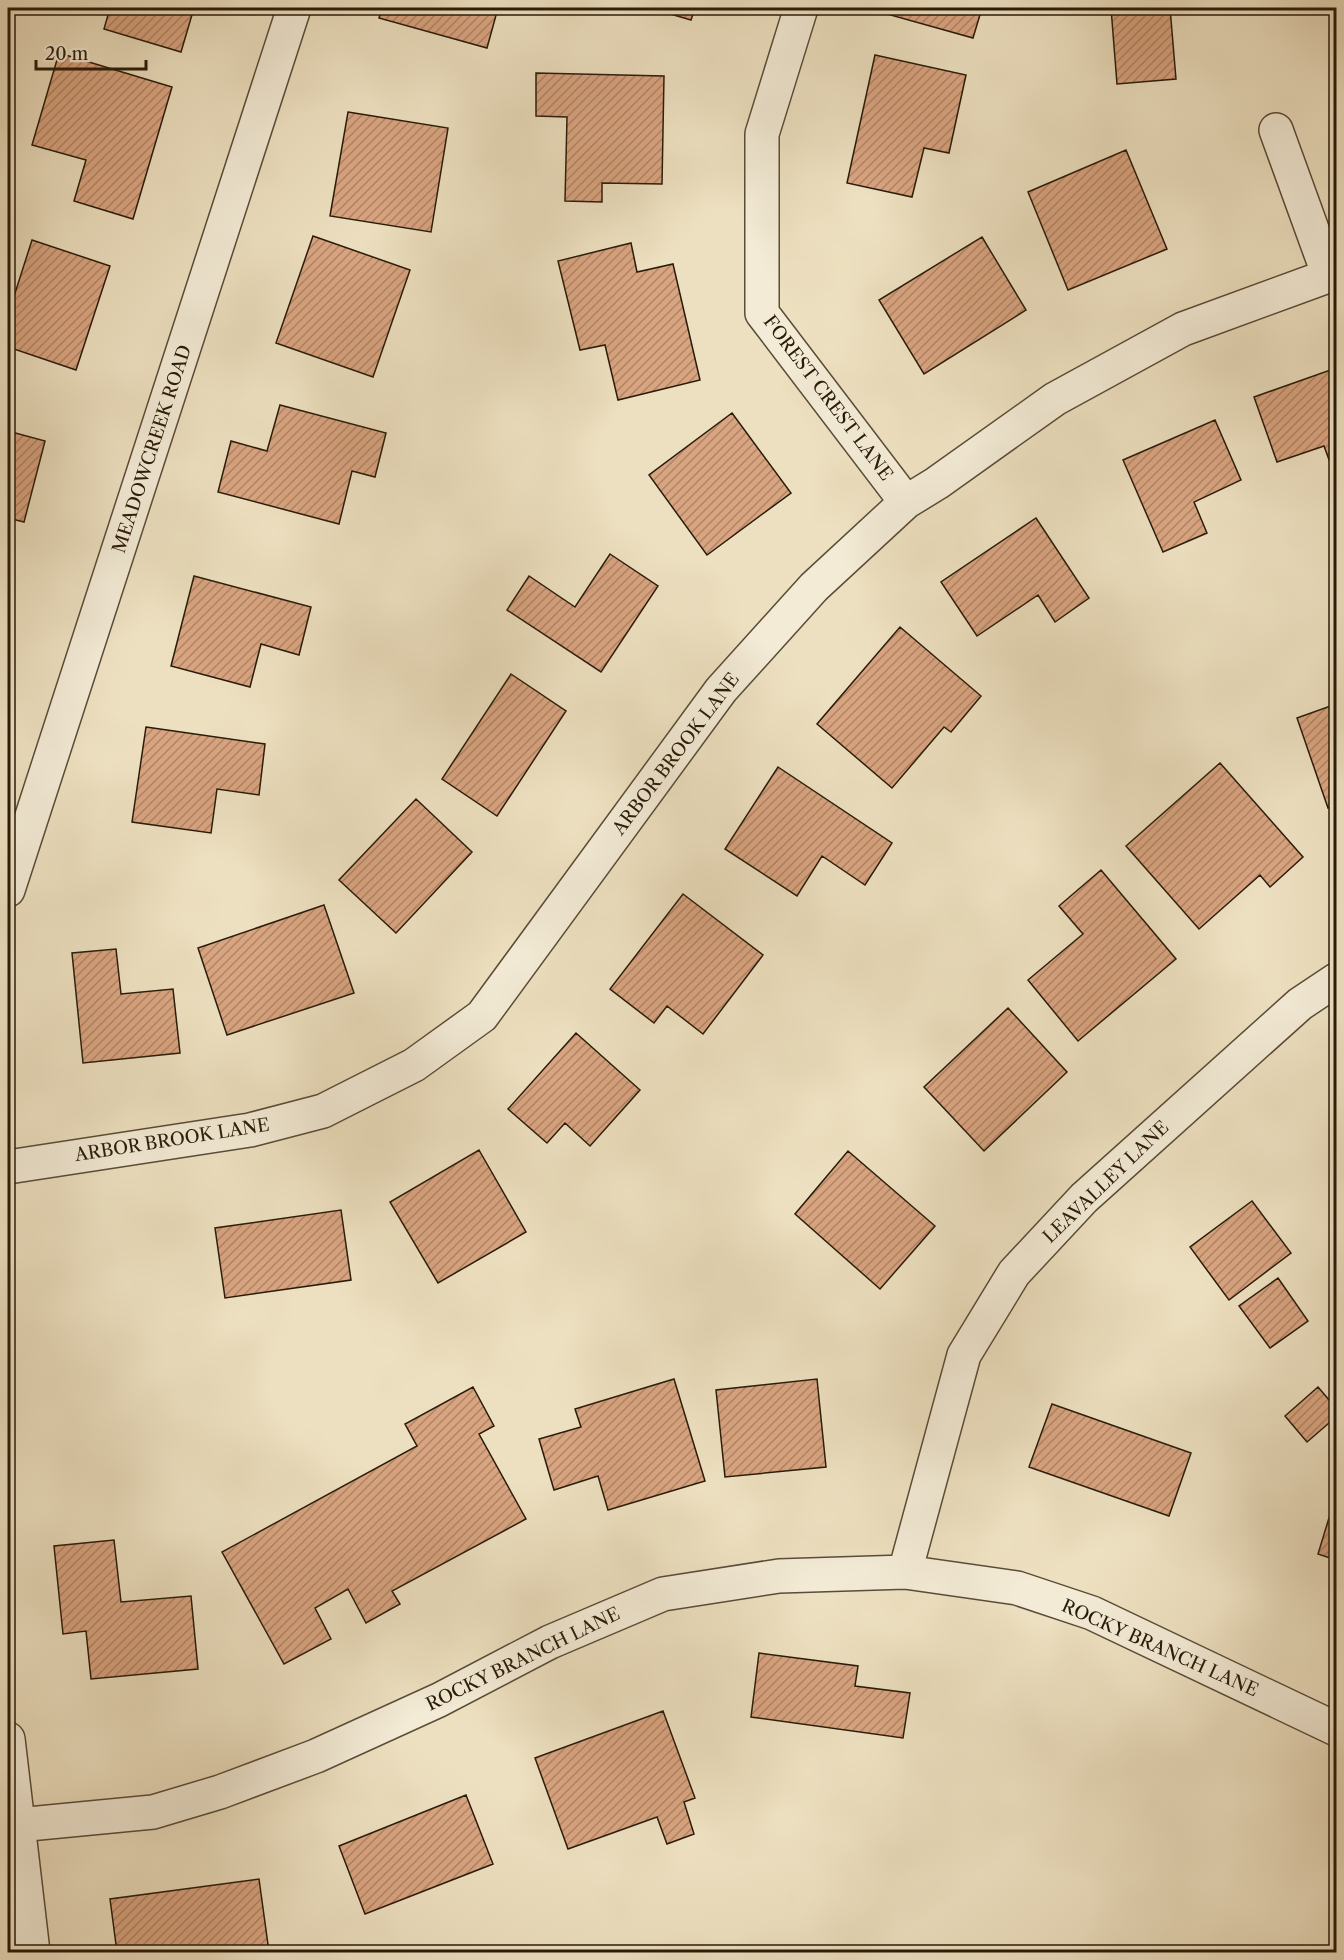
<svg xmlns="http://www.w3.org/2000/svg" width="1344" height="1960" viewBox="0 0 1344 1960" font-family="'Libre Caslon Text',serif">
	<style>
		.building { fill: url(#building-hatch); stroke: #291b09; stroke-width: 1.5 }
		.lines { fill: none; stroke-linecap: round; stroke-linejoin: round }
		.minor-casing { stroke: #5a4c37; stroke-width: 36 }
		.minor { stroke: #f3ebd6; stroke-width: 33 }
		.labels { text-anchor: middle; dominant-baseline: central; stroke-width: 6; stroke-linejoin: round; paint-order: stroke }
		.street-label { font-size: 18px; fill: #291b09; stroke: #f3ebd6 }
	</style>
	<defs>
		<pattern id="building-hatch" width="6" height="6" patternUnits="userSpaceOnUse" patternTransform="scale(1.5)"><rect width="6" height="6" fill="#d9a480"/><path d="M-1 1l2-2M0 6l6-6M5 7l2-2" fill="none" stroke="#b08567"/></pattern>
	</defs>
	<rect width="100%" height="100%" fill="#ede0c0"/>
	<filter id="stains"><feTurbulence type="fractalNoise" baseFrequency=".00333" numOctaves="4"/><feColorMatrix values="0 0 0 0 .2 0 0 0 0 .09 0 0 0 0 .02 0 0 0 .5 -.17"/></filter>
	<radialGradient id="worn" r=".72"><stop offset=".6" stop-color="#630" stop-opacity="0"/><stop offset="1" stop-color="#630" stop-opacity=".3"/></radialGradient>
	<!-- building -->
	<path class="building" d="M110,8H194L181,52L104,29Z
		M382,8H498L487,48L379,18Z
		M650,8H695L691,20Z
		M888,8H982L973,38L887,14Z
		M1111,8H1170L1176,79L1117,84Z
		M59,53L172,87L133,219L74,201L86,160L32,145Z
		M875,55L966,75L949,153L924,148L912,197L847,183Z
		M536,73L664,76L662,184L602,183V202L565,201L567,117L536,116Z
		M348,112L448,128L431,232L330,216Z
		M1126,150L1167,249L1068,290L1028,192Z
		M313,236L410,270L373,377L276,343Z
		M982,237L1026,310L924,374L879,300Z
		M32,240L110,266L76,370L8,347V315Z
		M631,243L637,272L673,264L700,380L618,400L605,345L580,350L558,261Z
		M1336,368V476H1335L1324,446L1277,462L1254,397Z
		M280,405L386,433L375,477L352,471L339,524L218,492L231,441L267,451Z
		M732,413L791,493L707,555L649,475Z
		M1215,420L1241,480L1194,502L1207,533L1163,552L1123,460Z
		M8,431L45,441L24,522L8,518Z
		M1036,518L1089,598L1055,622L1038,595L977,636L941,582Z
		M610,554L658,586L601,672L507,610L529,576L575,607Z
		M194,576L311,607L299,655L261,644L250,687L171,666Z
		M900,627L981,696L951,732L944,727L892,788L817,724Z
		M511,674L566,711L497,816L442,779Z
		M1336,704V805L1328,808L1297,718Z
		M146,727L265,744L259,795L217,789L211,833L132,822Z
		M1220,763L1303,857L1270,887L1260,875L1199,929L1126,846Z
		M778,767L892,843L865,885L822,856L797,896L725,849Z
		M416,799L472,852L396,933L339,880Z
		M1101,870L1176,959L1078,1041L1028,980L1083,934L1059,906Z
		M683,894L763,955L703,1034L667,1006L654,1023L610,989Z
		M324,905L354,993L227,1035L198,948Z
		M116,949L121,994L173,989L180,1053L83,1063L72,953Z
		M1008,1008L1067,1072L984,1151L924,1087Z
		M576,1033L640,1090L590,1146L565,1123L547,1143L508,1109Z
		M479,1150L526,1232L438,1283L390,1202Z
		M848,1151L935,1226L880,1289L795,1214Z
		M1252,1201L1291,1253L1229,1300L1190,1247Z
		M341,1210L351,1280L225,1298L215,1228Z
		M1278,1278L1308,1321L1270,1348L1239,1306Z
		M674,1379L705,1481L608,1510L598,1476L554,1490L539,1439L581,1427L575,1409Z
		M817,1379L826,1467L725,1477L716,1390Z
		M473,1387L494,1426L479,1434L526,1519L392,1591L400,1604L366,1623L348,1589L315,1608L331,1639L284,1664L222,1552L417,1446L405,1424Z
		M1318,1387L1336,1408V1417L1307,1442L1285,1416Z
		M1052,1404L1191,1453L1169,1516L1029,1467Z
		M1336,1495V1560L1318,1554Z
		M114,1540L121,1602L191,1596L198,1669L91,1679L86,1631L63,1634L54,1546Z
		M759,1653L858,1666L855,1686L910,1693L903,1738L751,1717Z
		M663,1711L695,1798L684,1802L694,1834L667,1844L657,1817L568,1849L535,1758Z
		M466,1795L493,1864L365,1914L339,1846Z
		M259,1879L269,1952H117L110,1899Z"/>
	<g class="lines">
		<defs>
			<path id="minor" d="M801,8L762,134V313L906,502
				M1276,130L1329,276
				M8,890L294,8
				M8,1167L250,1130L323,1111L414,1065L482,1016L721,690L814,587L906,502L937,483L1055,399L1183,329L1336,273
				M905,1572L964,1355L1014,1273L1084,1198L1300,1004L1336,980
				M8,1739L33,1952
				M18,1825L153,1812L220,1792L316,1756L439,1700L550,1642L663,1594L779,1576L905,1572L1017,1588L1092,1613L1336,1729"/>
		</defs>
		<!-- minor casing -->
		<use href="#minor" class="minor-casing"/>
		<!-- minor -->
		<use href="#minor" class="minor"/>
	</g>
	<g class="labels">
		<!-- street labels -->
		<g class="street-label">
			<text transform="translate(828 398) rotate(53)">FOREST CREST LANE</text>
			<text transform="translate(152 449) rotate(-72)">MEADOWCREEK ROAD</text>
			<text transform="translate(676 754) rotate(-53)">ARBOR BROOK LANE</text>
			<text transform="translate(172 1140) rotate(-9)">ARBOR BROOK LANE</text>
			<text transform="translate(1106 1182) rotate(-44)">LEAVALLEY LANE</text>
			<text transform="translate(1160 1648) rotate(24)">ROCKY BRANCH LANE</text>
			<text transform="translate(523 1659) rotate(-26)">ROCKY BRANCH LANE</text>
		</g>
	</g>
	<!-- margin -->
	<rect width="1344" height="1960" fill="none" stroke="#ede0c0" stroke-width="30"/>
	<rect x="9" y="9" width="1326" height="1942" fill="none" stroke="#291b09" stroke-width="3"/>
	<rect x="15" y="15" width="1314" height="1930" fill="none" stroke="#291b09" stroke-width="1.5"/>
	<!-- scale -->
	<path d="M36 60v9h110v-9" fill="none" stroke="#291b09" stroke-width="3"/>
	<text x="45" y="60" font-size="18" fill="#291b09" stroke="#f3ebd6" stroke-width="4.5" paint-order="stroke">20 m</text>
	<rect width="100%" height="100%" filter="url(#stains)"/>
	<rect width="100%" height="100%" fill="url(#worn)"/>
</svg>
